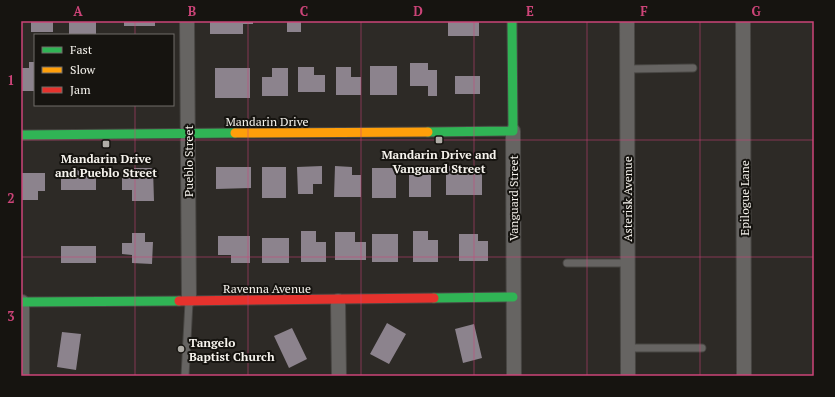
<svg xmlns="http://www.w3.org/2000/svg" width="835" height="397" viewBox="0 0 835 397" font-family="'PT Serif',serif">
	<style>
		.building { fill: #8c838d }
		.lines { fill: none; stroke-linecap: round; stroke-linejoin: round }
		.lane-casing { stroke: #484643; stroke-width: 9 }
		.street-casing { stroke: #484643; stroke-width: 16 }
		.fast-casing { stroke: #484643; stroke-width: 11 }
		.slow-casing { stroke: #484643; stroke-width: 11 }
		.jam-casing { stroke: #484643; stroke-width: 11 }
		.lane { stroke: #666462; stroke-width: 7 }
		.street { stroke: #666462; stroke-width: 14 }
		.fast { stroke: #30b455; stroke-width: 9 }
		.slow { stroke: #ff9f0a; stroke-width: 9 }
		.jam { stroke: #e5322d; stroke-width: 9 }
		.grid { fill: none; stroke: #cc4478; stroke-width: 1; stroke-opacity: 0.55 }
		.poi-dot { fill: #b0ada7; stroke: #161410; stroke-width: 1.5 }
		.labels { text-anchor: middle; dominant-baseline: central; stroke-width: 4; stroke-linejoin: round; paint-order: stroke }
		.street-label { font-size: 12px; fill: #f6f3ed; stroke: #161410 }
		.poi-label { font-size: 12px; font-weight: bold; fill: #f6f3ed; stroke: #161410 }
		.neatline { fill: none; stroke: #cc4478; stroke-width: 1.5 }
		.grid-label { font-size: 13px; text-anchor: middle; font-weight: bold; fill: #cc4478 }
	</style>
	<rect width="100%" height="100%" fill="#2d2a26"/>
	<!-- building -->
	<path class="building" d="M31,21H53V32H31Z
		M69,21H96V35H69Z
		M124,21H155V26H124Z
		M210,21H253V24H243V34H210Z
		M287,21H301V32H287Z
		M459,21H479V36H448V22H459Z
		M29,62H35V91H21V68H29Z
		M410,63H428V70H437V96H428V86H410Z
		M370,66H397V95H370Z
		M298,67H314V75H325V92H298Z
		M336,67H351V77H361V95H336Z
		M215,68H250V98H215Z
		M272,68H288V96H262V77H272Z
		M455,76H480V94H455Z
		M322,166V184H313V194H298L297,167Z
		M335,166L352,167V175H361V197H334Z
		M409,166H431V197H409Z
		M446,166H482V195H446Z
		M216,167H251V188L216,189Z
		M262,167H286V198H262Z
		M122,168H153L154,201H132V190H122Z
		M372,168H396V198H372Z
		M61,170H96V190H61Z
		M21,173H45V191H38V200H21Z
		M301,231H316V242H326V262H301Z
		M413,231H428V240H438V262H413Z
		M335,232H355V242H366V260H335Z
		M132,233H145V242H153L152,264L132,263V255L122,254V243H132Z
		M372,234H398V262H372Z
		M459,234H478V241H488V261H459Z
		M218,236H250V263H231V255H218Z
		M262,238H289V263H262Z
		M61,246H96V263H61Z
		M387,323L406,334L389,364L370,354Z
		M474,324L482,358L463,363L455,329Z
		M292,328L307,359L289,368L274,336Z
		M62,332L81,334L76,370L57,367Z"/>
	<g class="lines">
		<defs>
			<path id="lane" d="M627,69L693,68
				M567,263H628
				M628,348H702
				M185,376L189,302"/>
			<path id="street" d="M187,21L189,300
				M627,21L628,376
				M743,21L744,376
				M513,131L514,376
				M338,301L339,376
				M22,302V376"/>
			<path id="fast" d="M428,132L513,131L512,21
				M21,135L235,133
				M434,298L513,297
				M21,302L179,301"/>
			<path id="slow" d="M235,133L428,132"/>
			<path id="jam" d="M179,301L434,298"/>
		</defs>
		<!-- lane casing -->
		<use href="#lane" class="lane-casing"/>
		<!-- street casing -->
		<use href="#street" class="street-casing"/>
		<!-- fast casing -->
		<use href="#fast" class="fast-casing"/>
		<!-- slow casing -->
		<use href="#slow" class="slow-casing"/>
		<!-- jam casing -->
		<use href="#jam" class="jam-casing"/>
		<!-- lane -->
		<use href="#lane" class="lane"/>
		<!-- street -->
		<use href="#street" class="street"/>
		<!-- fast -->
		<use href="#fast" class="fast"/>
		<!-- slow -->
		<use href="#slow" class="slow"/>
		<!-- jam -->
		<use href="#jam" class="jam"/>
	</g>
	<!-- grid -->
	<path class="grid" d="M135,21V35M248,21V376M361,21V376M474,21V376M587,21V376M700,21V376M135,105V376M21,140H814M21,257H814"/>
	<!-- markers -->
	<g class="poi-dot">
		<rect x="435" y="136" width="8" height="8" rx="2"/>
		<rect x="102" y="140" width="8" height="8" rx="2"/>
		<circle cx="181" cy="349" r="4"/>
	</g>
	<g class="labels">
		<!-- street labels -->
		<g class="street-label">
			<text x="267" y="121">Mandarin Drive</text>
			<text transform="translate(188 161) rotate(-90)">Pueblo Street</text>
			<text transform="translate(513 198) rotate(-90)">Vanguard Street</text>
			<text transform="translate(744 198) rotate(-90)">Epilogue Lane</text>
			<text transform="translate(627 199) rotate(-90)">Asterisk Avenue</text>
			<text x="267" y="288">Ravenna Avenue</text>
		</g>
		<!-- poi labels -->
		<g class="poi-label">
			<text x="439" y="154">Mandarin Drive and<tspan x="439" dy="14">Vanguard Street</tspan></text>
			<text x="106" y="158">Mandarin Drive<tspan x="106" dy="14">and Pueblo Street</tspan></text>
			<text x="189" y="342" text-anchor="start">Tangelo<tspan x="189" dy="14">Baptist Church</tspan></text>
		</g>
	</g>
	<!-- border -->
	<rect width="835" height="397" fill="none" stroke="#161410" stroke-width="44"/>
	<!-- legend -->
	<rect x="34" y="34" width="140" height="72" fill="#161410" stroke="#706d68"/>
	<rect x="42" y="47" width="20" height="6" fill="#30b455" stroke="#706d68"/>
	<text x="70" y="54" font-size="12" fill="#f6f3ed">Fast</text>
	<rect x="42" y="67" width="20" height="6" fill="#ff9f0a" stroke="#706d68"/>
	<text x="70" y="74" font-size="12" fill="#f6f3ed">Slow</text>
	<rect x="42" y="87" width="20" height="6" fill="#e5322d" stroke="#706d68"/>
	<text x="70" y="94" font-size="12" fill="#f6f3ed">Jam</text>
	<rect x="22" y="22" width="791" height="353" class="neatline"/>
	<g class="grid-label">
		<text x="78" y="16">A</text>
		<text x="192" y="16">B</text>
		<text x="304" y="16">C</text>
		<text x="418" y="16">D</text>
		<text x="530" y="16">E</text>
		<text x="644" y="16">F</text>
		<text x="756" y="16">G</text>
		<text x="11" y="85">1</text>
		<text x="11" y="203">2</text>
		<text x="11" y="321">3</text>
	</g>
</svg>
